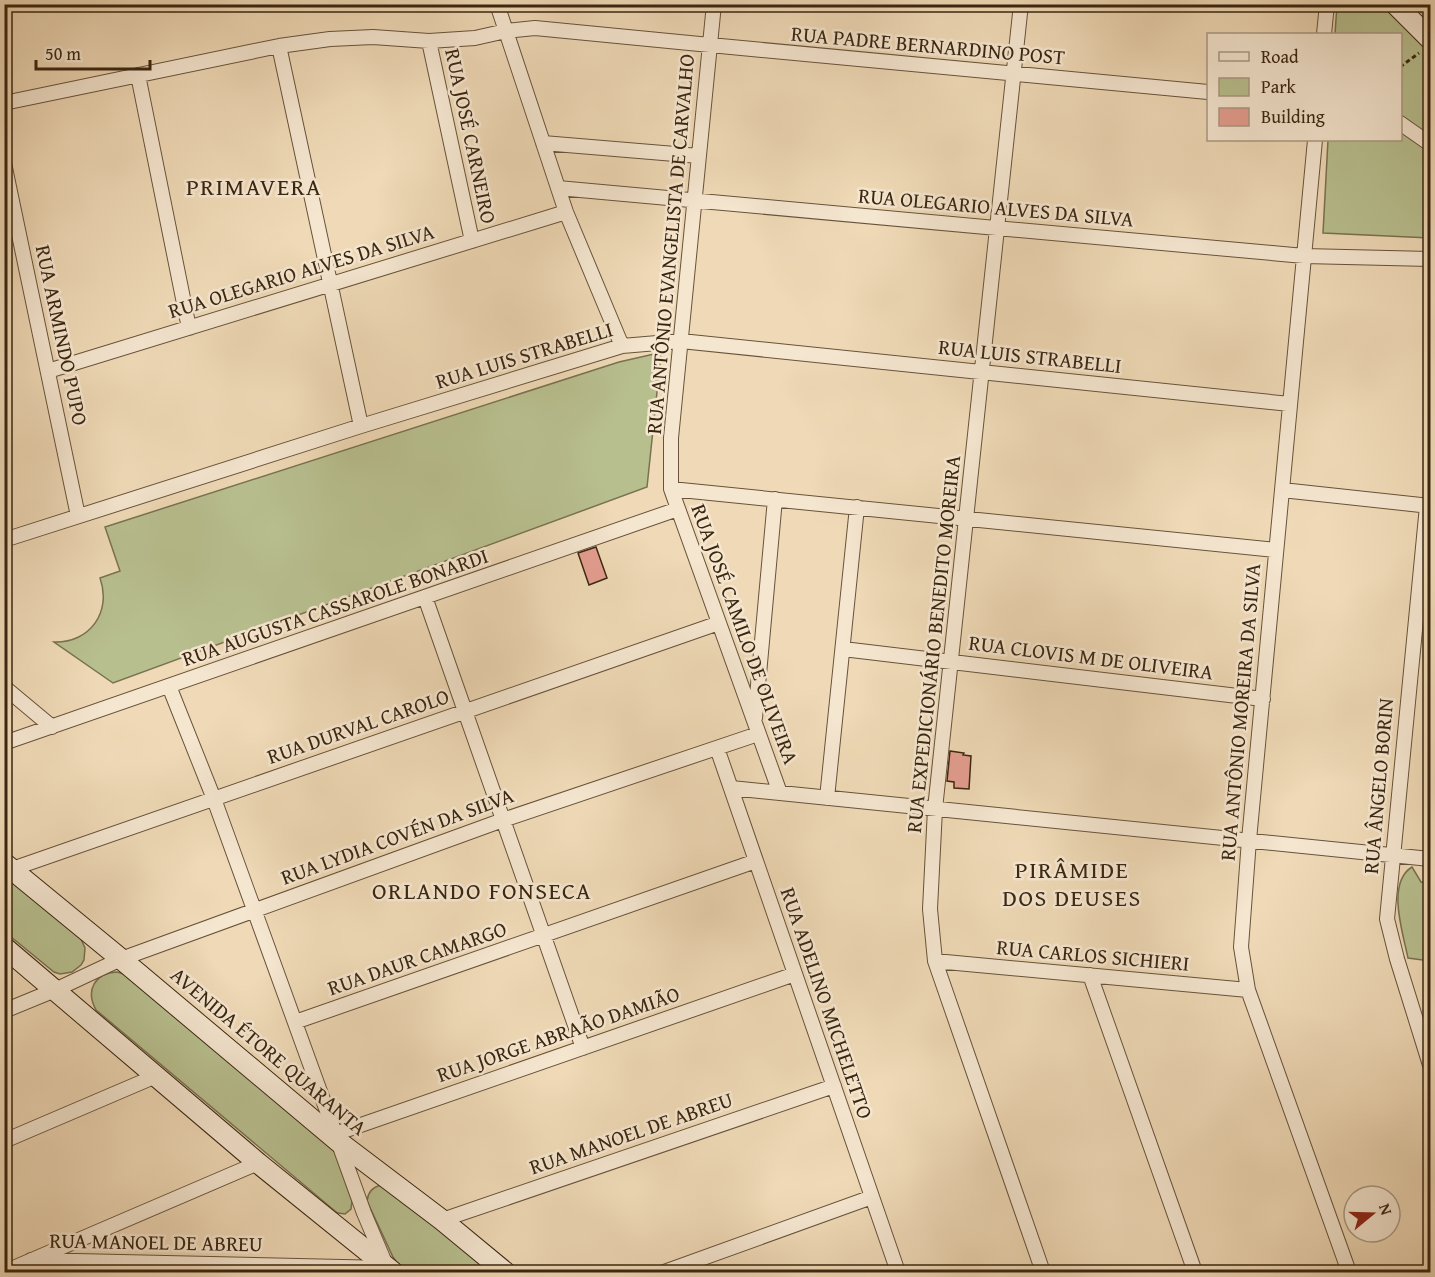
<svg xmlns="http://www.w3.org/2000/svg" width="1435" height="1277" viewBox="0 0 1435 1277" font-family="'Gentium Book Plus',serif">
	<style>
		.green { fill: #b8bf8f; stroke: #797250; stroke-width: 1.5 }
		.building { fill: #e59e91; stroke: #3a2610; stroke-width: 1.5 }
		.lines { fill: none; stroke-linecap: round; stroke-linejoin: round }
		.street-casing { stroke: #67533a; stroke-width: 16 }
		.secondary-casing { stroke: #3a2610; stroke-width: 22 }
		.path { stroke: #3a2610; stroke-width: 3; stroke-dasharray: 4.5 3; stroke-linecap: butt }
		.street { stroke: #f5e6d0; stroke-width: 14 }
		.secondary { stroke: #f5e6d0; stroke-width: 20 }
		.labels { text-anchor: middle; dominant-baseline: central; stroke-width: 5; stroke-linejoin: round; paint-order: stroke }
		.street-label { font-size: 21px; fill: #3a2610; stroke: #f5e6d0 }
		.quarter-label { font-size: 24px; letter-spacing: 1.5px; fill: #3a2610; stroke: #f5e6d0 }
	</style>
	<rect width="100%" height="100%" fill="#efd9b6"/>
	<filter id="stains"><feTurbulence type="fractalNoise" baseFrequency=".00333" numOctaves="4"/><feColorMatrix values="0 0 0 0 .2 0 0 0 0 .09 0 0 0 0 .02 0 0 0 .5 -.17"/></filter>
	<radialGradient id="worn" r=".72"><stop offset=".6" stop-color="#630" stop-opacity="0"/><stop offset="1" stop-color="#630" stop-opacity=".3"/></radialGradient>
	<!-- green -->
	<path class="green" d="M1337,5H1430V238L1323,233L1328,140H1400V34H1335Z
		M654,354H661L647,487L113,683L54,642C90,643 112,612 100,578L120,571L105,527L619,362Z
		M1412,867L1421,882L1430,883V961L1408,958C1403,933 1386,883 1412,867Z
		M4,874L80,937L85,948L84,960L81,965L72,972L60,974L54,972L5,932Z
		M117,972L124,974L333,1148L352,1201L351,1209L345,1214L338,1213L335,1211L96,1010C85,990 95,973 117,972Z
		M381,1185L385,1186L491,1272H404L393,1257L367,1201C368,1192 372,1187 381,1185Z"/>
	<!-- building -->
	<path class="building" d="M596,547L607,578L589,585L578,553Z
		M950,751L964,753L963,755L971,756L969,789L954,788V782L947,781Z"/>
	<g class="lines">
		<defs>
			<path id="street" d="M497,4L566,212L622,346
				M714,4L671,438V489L780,793
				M1021,4L935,809L930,909L935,961L1043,1272
				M1324,34L1327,4
				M429,41L472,241
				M279,46L361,426
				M138,75L189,328
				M4,103L279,46L330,39L373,37L429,41L475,38L506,31L535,28L710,45L1208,92
				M1400,123L1430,144
				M1315,140L1249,840L1241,947L1248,990L1349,1272
				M543,143L699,156
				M4,163L78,516
				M558,188L1304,256L1430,259
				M48,371L566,212
				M671,489L1276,550
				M1282,490L1430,506
				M1427,506L1387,919L1397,959L1430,1065
				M4,540L361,426L622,346L681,341L1290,404
				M425,597L583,1048
				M843,649L1263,699
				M169,686L214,799L364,1213L386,1265
				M4,687L52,727
				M755,718L775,499
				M4,743L678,509
				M717,748L898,1272
				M731,788L1430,859
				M827,798L857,507
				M12,869L719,623
				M935,961L1248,990
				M1090,975L1195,1272
				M4,1011L55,990L121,959L503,820L758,734
				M295,1022L756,861
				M335,1134L795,974
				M4,1141L156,1076
				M442,1220L834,1086
				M31,1260L387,1268
				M4,1272L258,1163
				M664,1272L872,1197"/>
			<path id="secondary" d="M1395,4L1430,39
				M4,863L121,959L339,1142L442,1220L505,1272
				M4,947L258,1163L393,1272"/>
		</defs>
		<!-- street casing -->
		<use href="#street" class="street-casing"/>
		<!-- secondary casing -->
		<use href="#secondary" class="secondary-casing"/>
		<!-- path -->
		<path class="path" d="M1400,67L1419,53"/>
		<!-- street -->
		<use href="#street" class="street"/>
		<!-- secondary -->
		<use href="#secondary" class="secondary"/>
	</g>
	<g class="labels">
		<!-- street labels -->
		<g class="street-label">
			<text transform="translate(928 45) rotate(5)">RUA PADRE BERNARDINO POST</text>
			<text transform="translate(471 136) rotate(78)">RUA JOSÉ CARNEIRO</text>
			<text transform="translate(996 207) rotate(5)">RUA OLEGARIO ALVES DA SILVA</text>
			<text transform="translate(670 244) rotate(-85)">RUA ANTÔNIO EVANGELISTA DE CARVALHO</text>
			<text transform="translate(301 271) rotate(-17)">RUA OLEGARIO ALVES DA SILVA</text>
			<text transform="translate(62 335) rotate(78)">RUA ARMINDO PUPO</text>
			<text transform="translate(524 355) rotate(-17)">RUA LUIS STRABELLI</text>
			<text transform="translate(1030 356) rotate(6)">RUA LUIS STRABELLI</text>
			<text transform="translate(335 607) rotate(-19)">RUA AUGUSTA CASSAROLE BONARDI</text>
			<text transform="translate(745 634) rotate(70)">RUA JOSÉ CAMILO DE OLIVEIRA</text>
			<text transform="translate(933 644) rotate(-84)">RUA EXPEDICIONÁRIO BENEDITO MOREIRA</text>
			<text transform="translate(1091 657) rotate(7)">RUA CLOVIS M DE OLIVEIRA</text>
			<text transform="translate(1240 712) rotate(-85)">RUA ANTÔNIO MOREIRA DA SILVA</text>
			<text transform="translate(358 726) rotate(-19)">RUA DURVAL CAROLO</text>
			<text transform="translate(1378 786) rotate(-85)">RUA ÂNGELO BORIN</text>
			<text transform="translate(397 836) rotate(-20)">RUA LYDIA COVÉN DA SILVA</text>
			<text transform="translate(1093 955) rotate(5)">RUA CARLOS SICHIERI</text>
			<text transform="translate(417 958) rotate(-19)">RUA DAUR CAMARGO</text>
			<text transform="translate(827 1003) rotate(71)">RUA ADELINO MICHELETTO</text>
			<text transform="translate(558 1034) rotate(-19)">RUA JORGE ABRAÃO DAMIÃO</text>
			<text transform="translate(269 1051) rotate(40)">AVENIDA ÉTORE QUARANTA</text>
			<text transform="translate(631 1133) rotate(-19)">RUA MANOEL DE ABREU</text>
			<text transform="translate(156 1242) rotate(1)">RUA MANOEL DE ABREU</text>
		</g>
		<!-- quarter labels -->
		<g class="quarter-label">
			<text x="254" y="186">PRIMAVERA</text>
			<text x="1072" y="869">PIRÂMIDE<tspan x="1072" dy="28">DOS DEUSES</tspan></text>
			<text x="482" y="890">ORLANDO FONSECA</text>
		</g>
	</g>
	<!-- margin -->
	<rect width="1435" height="1277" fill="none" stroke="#efd9b6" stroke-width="24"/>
	<rect x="6" y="6" width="1423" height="1265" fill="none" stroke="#3a2610" stroke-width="3"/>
	<rect x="12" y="12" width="1411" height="1253" fill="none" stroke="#3a2610" stroke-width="1.5"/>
	<!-- legend -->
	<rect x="1207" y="33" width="195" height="108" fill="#f5e6d0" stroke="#aa9983" stroke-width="1.5"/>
	<rect x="1219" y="52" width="30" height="9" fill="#f5e6d0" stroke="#aa9983" stroke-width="1.5"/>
	<text x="1261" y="63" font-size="18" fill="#3a2610">Road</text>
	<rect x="1219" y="78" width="30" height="18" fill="#b8bf8f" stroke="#aa9983" stroke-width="1.5"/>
	<text x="1261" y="93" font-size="18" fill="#3a2610">Park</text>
	<rect x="1219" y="108" width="30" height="18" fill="#e59e91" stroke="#aa9983" stroke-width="1.5"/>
	<text x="1261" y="123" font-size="18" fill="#3a2610">Building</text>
	<!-- north arrow -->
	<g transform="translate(1372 1214) rotate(71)"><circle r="28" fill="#f5e6d0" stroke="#aa9983" stroke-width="1.5"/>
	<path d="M0-4.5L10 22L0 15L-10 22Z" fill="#8f2418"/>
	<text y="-9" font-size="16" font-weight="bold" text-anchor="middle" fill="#3a2610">N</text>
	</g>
	<!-- scale -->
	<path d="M36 60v9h114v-9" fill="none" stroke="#3a2610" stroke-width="3"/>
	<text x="45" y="60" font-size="18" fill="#3a2610" stroke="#f5e6d0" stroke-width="4.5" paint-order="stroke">50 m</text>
	<rect width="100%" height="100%" filter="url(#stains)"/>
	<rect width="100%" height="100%" fill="url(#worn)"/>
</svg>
